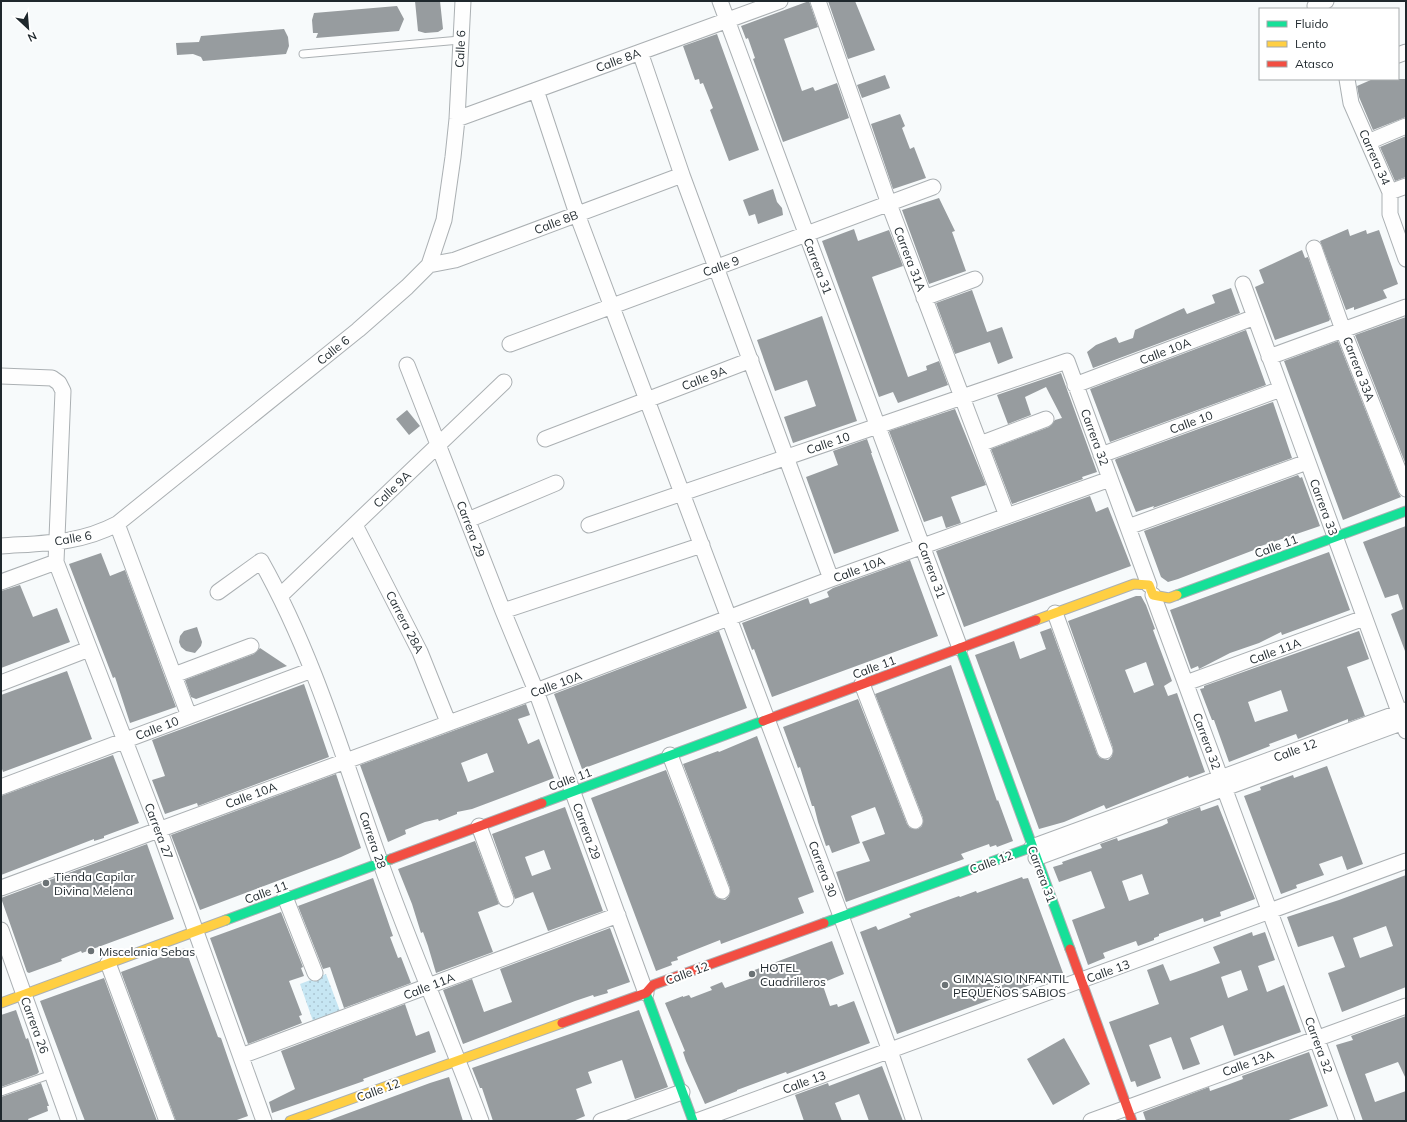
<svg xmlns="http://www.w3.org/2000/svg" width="1407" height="1122" viewBox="0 0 1407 1122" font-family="Mulish,sans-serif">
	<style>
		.park { fill: url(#park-dots) }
		.building { fill: #979c9f; fill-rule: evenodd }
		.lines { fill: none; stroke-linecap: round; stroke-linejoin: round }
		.lane-casing { stroke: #abb0b3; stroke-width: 9 }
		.street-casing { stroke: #abb0b3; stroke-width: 17 }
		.fast-casing { stroke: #abb0b3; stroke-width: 11 }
		.slow-casing { stroke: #abb0b3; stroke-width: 11 }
		.jam-casing { stroke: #abb0b3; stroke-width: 11 }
		.lane { stroke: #fefefe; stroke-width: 7 }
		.street { stroke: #fefefe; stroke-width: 15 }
		.fast { stroke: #16e098; stroke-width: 9 }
		.slow { stroke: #ffcf43; stroke-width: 9 }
		.jam { stroke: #f24e42; stroke-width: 9 }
		.poi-dot { fill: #6b7275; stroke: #fff; stroke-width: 1.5 }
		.labels { text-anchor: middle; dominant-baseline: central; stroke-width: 4; stroke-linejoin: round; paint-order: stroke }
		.street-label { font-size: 12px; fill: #1f282d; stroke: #fff }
		.poi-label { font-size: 12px; fill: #1f282d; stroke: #fff; text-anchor: start }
	</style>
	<defs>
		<pattern id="park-dots" width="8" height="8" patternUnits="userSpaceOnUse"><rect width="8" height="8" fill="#c6e6f3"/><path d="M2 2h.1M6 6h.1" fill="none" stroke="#aac5d1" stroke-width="1.8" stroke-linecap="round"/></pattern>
	</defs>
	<rect width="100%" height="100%" fill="#f7fafb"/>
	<!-- park -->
	<path class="park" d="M326,974L340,1011L313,1021L300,984Z"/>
	<!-- building -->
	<path class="building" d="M415,1H440L443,29L438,32L425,33L418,31Z
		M809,1L818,27L784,39L802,91L813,87L815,91L837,83L849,118L783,142L753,59L755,58L748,38L746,39L741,26Z
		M828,1H855L875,50L848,59Z
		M397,6L404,19L399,31L316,38L318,33H313L312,20L314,13Z
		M284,29L288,37L289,46L286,54L203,61L201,57L193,54L177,55L176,43L199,42L201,36Z
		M717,34L759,150L729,161L710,110L713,108L703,83L700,84L699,79L695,80L683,46Z
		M885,75L890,88L862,98L857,85Z
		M1373,79H1406V117L1373,130L1359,97L1357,86Z
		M900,114L905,126L902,128L910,149L914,147L926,178L893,189L871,124Z
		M1406,136V177L1395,181L1380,147Z
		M773,189L777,202L782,208L783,215L758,224L755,214L749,216L743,200Z
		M939,198L955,231L952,232L966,271L929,284L902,210Z
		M854,229L858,241L889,230L903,266L872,277L908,377L927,370L926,366L939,361L948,385L898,403L893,392L879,397L822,241Z
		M1348,229L1350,236L1366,230L1367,234L1379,230L1398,284L1383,290L1387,298L1354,310V307L1346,310L1320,241Z
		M1302,250L1305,258L1308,257L1330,319L1329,321L1275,340L1255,287L1264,283L1259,270Z
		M1231,288L1240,313L1093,368L1087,352L1096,345L1116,337L1119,343L1133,338L1135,330L1184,308L1187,314L1215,303L1212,295Z
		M972,290L987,332L1002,327L1013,358L998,364L990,342L955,354L936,303Z
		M822,316L857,421L793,443L784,417L816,406L807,380L775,391L757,340Z
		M1406,317V465L1355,335Z
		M1246,330L1266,385L1110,442L1090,389Z
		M1338,341L1398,492L1401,497L1343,520L1284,361Z
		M1061,373L1097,472L1082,477L1083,479L1012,504L991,449L1049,427L1055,420L1062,418L1046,387L1025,397L1031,415L1008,424L997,395Z
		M1273,402L1292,458L1153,508L1154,506L1136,512L1115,460L1116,459Z
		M955,409L986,485L951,497L961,523L946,528L942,516L924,522L889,431Z
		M407,410L420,426L409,435L396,419Z
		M867,439L872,453H871L899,531L834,554L806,477L838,465L833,451Z
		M1298,475L1300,478L1302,477L1320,526L1258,547L1259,548L1254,550L1178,579L1168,582L1161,577L1144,531Z
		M1090,496L1096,512L1108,507L1131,566L964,627L936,551Z
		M1406,526V651H1405L1391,614L1403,609L1398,594L1385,598L1363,542Z
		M1329,552L1350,610L1282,635L1281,632L1259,643L1230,653L1199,669L1198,666L1191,669L1170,610Z
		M101,553L110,576L125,570L176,707L130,723L115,677L113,678L69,564Z
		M910,560L938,636L772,697L754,649L752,650L742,623L808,598L810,604L829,597L827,592L833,588Z
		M20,585L33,617L57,608L70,642L1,668V591Z
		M1136,596H1141L1146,605L1155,629L1153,630L1172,681L1164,686L1168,696L1177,693L1205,772L1189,778L1188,776L1106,809L1104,805L1064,822L1039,829L975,655L1014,641L1020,659L1046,649L1040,632L1051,628L1097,754L1100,758L1108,760L1112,756L1113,748L1068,621ZM1146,662L1154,685L1134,693L1125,670Z
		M197,627L202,642L201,646L195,653L186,651L181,647L179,642L180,636L184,631Z
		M719,631L747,708L582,769L554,694Z
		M1359,631L1369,659L1347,667L1365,716L1348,722V719L1298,739L1296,734L1269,744L1270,746L1229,762L1214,720H1212L1210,715L1200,689L1204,688V686ZM1281,690L1288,711L1255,722L1248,702Z
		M260,648L287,666L196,699L191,697L185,680L254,654Z
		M951,665L997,801L998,800L1013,841L997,847L996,845L990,847L989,844L961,854L964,859L846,902L836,872L870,861L862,842L885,834L880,820L875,807L851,816L860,843L832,853L829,845L826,846L818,822L814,806H812L800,767L798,768L783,727L858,699L907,824L910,828L918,829L922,826L923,818L875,694Z
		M67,671L92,739L3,772L1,766V695Z
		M304,684L329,757L198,806L197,803L165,814L152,780L165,776L152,740Z
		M526,704L530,715L518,719L528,744L539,739L554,778L472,809L457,812V814L439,821L438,819L425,822L405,830L406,834L388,842L360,765ZM487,753L494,772L468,782L461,763Z
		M757,736L814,892L798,898L804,913L721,944L720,940L687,953L677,957L678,960L671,962L672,965L656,971L591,798L666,770L714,894L717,898L725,900L729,896L730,888L683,764L718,751L719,752Z
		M113,755L139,823L104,836V838L94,841V839L1,875V796Z
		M1327,766L1363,864L1347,870L1342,856L1319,864L1324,875L1296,885L1297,888L1281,894L1244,796L1261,790L1260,787L1293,775L1294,778Z
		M336,774L361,848L341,857L200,910L171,835Z
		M1218,805L1255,899L1220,912L1221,916L1215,918L1204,922L1203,918L1159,934V936L1154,938V940L1138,946L1136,941L1103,953L1105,958L1088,965L1072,920L1105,908L1091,871L1059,882L1053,867L1063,864L1062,862L1102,848L1100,844L1117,838L1118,841L1162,826L1168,823L1167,819L1200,807L1201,811ZM1142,874L1149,894L1129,901L1122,881Z
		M565,807L603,911L548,931L533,892L515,899L492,834ZM544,850L551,869L532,876L525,857Z
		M475,841L499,904L478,912L493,952L436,973L428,946L423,932L421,933L412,904L398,869Z
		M147,844L174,919L82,953L81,951L61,959L62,961L29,973L27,972L1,898Z
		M1406,875V987L1342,1012L1328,973L1345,967L1333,936L1298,947L1287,917L1339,900ZM1386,926L1393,946L1360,958L1353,938Z
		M1022,877L1023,879L1028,878L1063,973L897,1034L860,932L876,926L878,930L911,917L909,914L959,896L960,897L976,891L977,893Z
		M373,878L393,936L390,937L398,958L401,957L411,983L344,1008L330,967L323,969L298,906Z
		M281,912L303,967L301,968L304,976L289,981L302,1015L299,1016L302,1023L248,1044L210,938Z
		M610,928L630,982L607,990L608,993L594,997L593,995L575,1001L463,1044L443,990L472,979L484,1012L512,1002L500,969Z
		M1252,932L1253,936L1265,932L1275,960L1258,966L1267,992L1284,985L1301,1032L1234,1056L1223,1025L1190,1038L1200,1064L1183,1070L1171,1037L1149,1045L1161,1078L1137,1087L1135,1081L1131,1082L1109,1022L1159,1004L1147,970L1163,964L1170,981L1196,972L1220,963L1213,947ZM1241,970L1248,990L1228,998L1221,977Z
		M832,941L844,974L822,983L830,1006L837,1004L838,1007L854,1001L870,1043L787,1074L786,1072L737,1090V1091L705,1104L686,1061L683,1052L685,1051L665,1003L683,996V997L689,995L691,998L712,990L710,987L722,982L725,988L752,978L749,972Z
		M185,948L218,1037L221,1038L248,1116L234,1121H176L121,972Z
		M104,978L157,1121H85L78,1103L40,1001Z
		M405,1004L416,1036L429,1031L436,1052L363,1079L364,1081L272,1113L269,1102L295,1089L281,1051Z
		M16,1010L26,1039L28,1038L39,1072L37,1074L1,1087V1015Z
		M639,1010L668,1087L635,1099L622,1060L588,1072L592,1083L576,1089L585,1116L573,1121H493L482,1088H480L472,1068Z
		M1406,1016V1079L1398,1062L1365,1074L1375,1102L1406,1091V1121H1363L1336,1045L1353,1040L1351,1036Z
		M1064,1038L1090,1084L1053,1105L1027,1059Z
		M1309,1052L1328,1106L1286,1121H1146L1143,1112L1209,1087L1210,1091L1227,1085L1243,1079L1242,1076Z
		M882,1066L903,1121H869L859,1094L835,1103L842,1121H804L795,1095L828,1083L829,1086Z
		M449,1077L463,1121H327L430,1083Z
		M41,1083L49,1106H47L48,1111L28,1119L29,1121H1V1097Z"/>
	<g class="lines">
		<defs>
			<path id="lane" d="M303,54L460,40
				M1,1092L52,1074"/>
			<path id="street" d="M720,1L960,648
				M818,1L889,204L1007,516
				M1315,6L1326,1
				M640,52L682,175L831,579
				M1398,55L1406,52
				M1347,79L1351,103L1390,192V214L1406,259
				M536,90L577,214L841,916L890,1051L914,1121
				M457,119L780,1
				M1368,142L1406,126
				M1390,192L1406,186
				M1314,248L1343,330L1406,489
				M429,265L455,260L682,175
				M1243,284L1406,731
				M924,298L975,279
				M510,344L933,187
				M1269,357L1406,307
				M407,365L503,611L536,691L646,993
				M1,376L52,378L59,383L63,391L56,562L159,829L264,1121
				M1075,385L1255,317
				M545,439L751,360
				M980,444L1046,419
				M1101,455L1281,389
				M468,520L556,483
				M117,524L189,716
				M355,525L420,652L448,722
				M589,525L1067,361L1149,585
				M1128,527L1307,462
				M1,546C43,543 79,544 117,524L358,330L407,287L429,265L444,220L453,157L457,119L463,1
				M1,582L56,562
				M218,592L261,561C314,655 344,760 380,861C411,949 449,1034 481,1121
				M281,595L504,382
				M1153,595L1347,1121
				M503,611L702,545
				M1055,613L1105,751
				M174,675L251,646
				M1,683L89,649
				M1186,683L1364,618
				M862,684L915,821
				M670,755L722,891
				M1,787L312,670
				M479,826L506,899
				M1032,847L1406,710
				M1036,858L1406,721
				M1,888L536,691L831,579L1110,479
				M285,897L315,973
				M1,930L69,1121
				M108,963L167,1121
				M241,1056L618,915
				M601,1121L682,1092
				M697,1121L1406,861
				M1091,1121L1406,1006"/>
			<path id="fast" d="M1177,595L1406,511
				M960,648L1070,949
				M542,803L763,721
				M226,920L391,859
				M824,923L1032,847
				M646,993L693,1121"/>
			<path id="slow" d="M1036,620L1134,584L1149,585L1153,595L1169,598L1177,595
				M1,1003L226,920
				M290,1121L562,1023"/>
			<path id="jam" d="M763,721L1036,620
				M391,859L542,803
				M1070,949L1132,1121
				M562,1023L646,993L653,985L824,923"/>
		</defs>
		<!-- lane casing -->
		<use href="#lane" class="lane-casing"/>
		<!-- street casing -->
		<use href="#street" class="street-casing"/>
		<!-- fast casing -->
		<use href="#fast" class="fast-casing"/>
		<!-- slow casing -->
		<use href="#slow" class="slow-casing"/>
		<!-- jam casing -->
		<use href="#jam" class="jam-casing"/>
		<!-- lane -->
		<use href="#lane" class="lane"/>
		<!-- street -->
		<use href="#street" class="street"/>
		<!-- fast -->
		<use href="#fast" class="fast"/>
		<!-- slow -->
		<use href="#slow" class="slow"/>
		<!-- jam -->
		<use href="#jam" class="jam"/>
	</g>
	<!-- markers -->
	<g class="poi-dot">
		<circle cx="46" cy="883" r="4"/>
		<circle cx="91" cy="951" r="4"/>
		<circle cx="752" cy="974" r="4"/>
		<circle cx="945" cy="985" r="4"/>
	</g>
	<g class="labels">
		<!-- street labels -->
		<g class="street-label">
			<text transform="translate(460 49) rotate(-87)">Calle 6</text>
			<text transform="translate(618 60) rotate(-20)">Calle 8A</text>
			<text transform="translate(1375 157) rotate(66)">Carrera 34</text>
			<text transform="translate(556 222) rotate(-21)">Calle 8B</text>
			<text transform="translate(910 259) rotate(69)">Carrera 31A</text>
			<text transform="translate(721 266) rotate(-20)">Calle 9</text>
			<text transform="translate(818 266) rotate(69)">Carrera 31</text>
			<text transform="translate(333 350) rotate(-39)">Calle 6</text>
			<text transform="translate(1165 351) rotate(-21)">Calle 10A</text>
			<text transform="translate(1359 369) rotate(69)">Carrera 33A</text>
			<text transform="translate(704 378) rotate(-21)">Calle 9A</text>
			<text transform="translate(1191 422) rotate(-20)">Calle 10</text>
			<text transform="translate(1095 437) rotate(70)">Carrera 32</text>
			<text transform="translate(828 443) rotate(-19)">Calle 10</text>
			<text transform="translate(392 489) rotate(-44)">Calle 9A</text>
			<text transform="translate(1324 507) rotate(70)">Carrera 33</text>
			<text transform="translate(471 529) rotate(69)">Carrera 29</text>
			<text transform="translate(73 538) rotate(-10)">Calle 6</text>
			<text transform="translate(1276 546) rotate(-20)">Calle 11</text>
			<text transform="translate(859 569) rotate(-20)">Calle 10A</text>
			<text transform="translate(932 570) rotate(70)">Carrera 31</text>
			<text transform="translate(405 622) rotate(63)">Carrera 28A</text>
			<text transform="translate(1275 651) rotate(-20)">Calle 11A</text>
			<text transform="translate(874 667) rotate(-20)">Calle 11</text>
			<text transform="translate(556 684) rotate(-20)">Calle 10A</text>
			<text transform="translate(157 728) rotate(-21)">Calle 10</text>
			<text transform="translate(1207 741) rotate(70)">Carrera 32</text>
			<text transform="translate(1295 750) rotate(-20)">Calle 12</text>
			<text transform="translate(570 779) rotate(-20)">Calle 11</text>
			<text transform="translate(251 795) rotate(-20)">Calle 10A</text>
			<text transform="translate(159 831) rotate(69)">Carrera 27</text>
			<text transform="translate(587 831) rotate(70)">Carrera 29</text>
			<text transform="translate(373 840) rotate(71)">Carrera 28</text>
			<text transform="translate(991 862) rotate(-20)">Calle 12</text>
			<text transform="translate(823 869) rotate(69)">Carrera 30</text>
			<text transform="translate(1042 874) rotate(70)">Carrera 31</text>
			<text transform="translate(266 892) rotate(-20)">Calle 11</text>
			<text transform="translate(1108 971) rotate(-20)">Calle 13</text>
			<text transform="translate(687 973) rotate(-20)">Calle 12</text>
			<text transform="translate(429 986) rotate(-21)">Calle 11A</text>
			<text transform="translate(35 1025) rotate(70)">Carrera 26</text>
			<text transform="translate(1319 1045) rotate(70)">Carrera 32</text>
			<text transform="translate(1248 1063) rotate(-20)">Calle 13A</text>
			<text transform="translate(804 1082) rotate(-20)">Calle 13</text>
			<text transform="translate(378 1090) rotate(-20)">Calle 12</text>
		</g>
		<!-- poi labels -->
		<g class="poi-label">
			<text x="54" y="876">Tienda Capilar<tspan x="54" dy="14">Divina Melena</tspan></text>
			<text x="99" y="951">Miscelania Sebas</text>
			<text x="760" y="967">HOTEL<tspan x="760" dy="14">Cuadrilleros</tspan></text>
			<text x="953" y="978">GIMNASIO INFANTIL<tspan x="953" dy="14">PEQUEÑOS SABIOS</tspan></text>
		</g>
	</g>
	<!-- border -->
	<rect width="1407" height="1122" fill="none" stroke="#1f282d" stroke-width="4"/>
	<!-- legend -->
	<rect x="1259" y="8" width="140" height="72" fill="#ffffff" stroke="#a5a9ab"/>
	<rect x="1267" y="21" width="20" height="6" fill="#16e098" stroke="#a5a9ab"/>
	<text x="1295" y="28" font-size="12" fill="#1f282d">Fluido</text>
	<rect x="1267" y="41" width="20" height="6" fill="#ffcf43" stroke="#a5a9ab"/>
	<text x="1295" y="48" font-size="12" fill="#1f282d">Lento</text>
	<rect x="1267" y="61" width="20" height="6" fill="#f24e42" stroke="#a5a9ab"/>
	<text x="1295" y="68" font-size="12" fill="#1f282d">Atasco</text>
	<!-- north arrow -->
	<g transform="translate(28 28) rotate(154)" stroke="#ffffff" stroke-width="3" paint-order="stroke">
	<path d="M0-3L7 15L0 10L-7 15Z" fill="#1f282d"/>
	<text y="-6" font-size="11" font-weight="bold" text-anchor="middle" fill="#1f282d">N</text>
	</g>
</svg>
